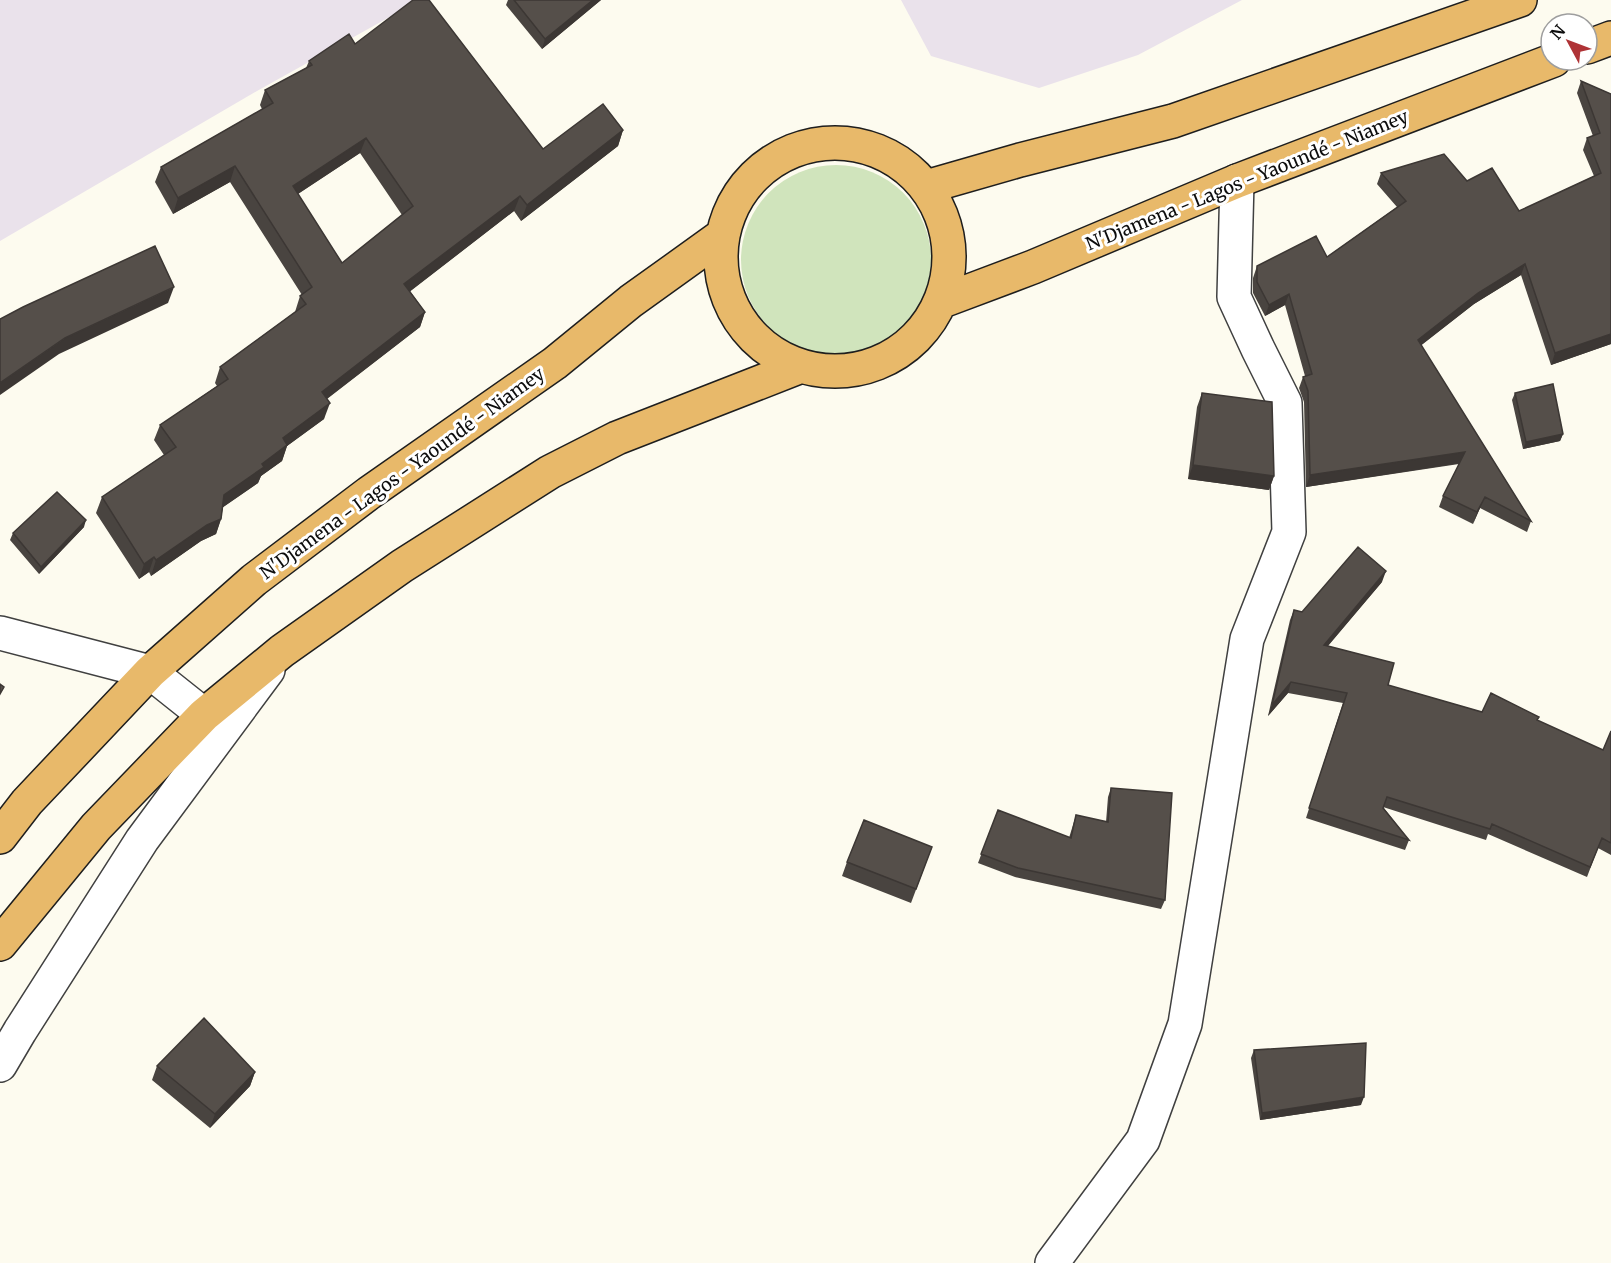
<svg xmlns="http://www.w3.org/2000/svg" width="1611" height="1263" viewBox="0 0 1611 1263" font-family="Merriweather,serif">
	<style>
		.industrial { fill: #eae2eb }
		.green { fill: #d0e4bc }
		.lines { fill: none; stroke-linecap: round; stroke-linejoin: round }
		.minor-casing { stroke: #404040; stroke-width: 36 }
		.trunk-casing { stroke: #1e1e1e; stroke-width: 36 }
		.minor { stroke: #fff; stroke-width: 33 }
		.trunk { stroke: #e8b96a; stroke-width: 33 }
		.wall { fill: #494440; fill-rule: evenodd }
		.shaded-wall { fill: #3c3734 }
		.building { fill: #554f4a; stroke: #3c3734; stroke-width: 1.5; fill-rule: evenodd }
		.labels { text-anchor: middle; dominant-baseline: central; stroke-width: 6; stroke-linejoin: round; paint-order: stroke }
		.street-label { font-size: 18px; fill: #0d0d0d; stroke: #fff }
	</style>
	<rect width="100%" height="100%" fill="#fdfbef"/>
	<!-- industrial -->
	<path class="industrial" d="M0,0H420L257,91L0,241Z
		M901,0H1242L1138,55L1039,88L931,56Z"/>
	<!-- green -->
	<path class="green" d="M741 260a95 95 0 1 1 190 0a95 95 0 1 1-190 0Z"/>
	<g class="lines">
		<defs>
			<path id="minor" d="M0,633L150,672L204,715
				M0,1065L20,1031L142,840L268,670
				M1052,1263L1143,1140L1185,1024L1247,639L1289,532L1285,403L1258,349L1234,297L1237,181"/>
			<path id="trunk" d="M1587,47L1611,38
				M721 257a114 114 0 1 1 228 0a114 114 0 1 1-228 0Z
				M926,187L1020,160L1173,121L1520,0
				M940,302L1033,267L1237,181L1554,60
				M0,837L27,802L150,672L254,580L369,493L555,363L631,301L723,235
				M0,944L96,827L204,715L282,651L402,566L550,472L617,438L799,367"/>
		</defs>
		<!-- minor casing -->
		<use href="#minor" class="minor-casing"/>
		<!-- trunk casing -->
		<use href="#trunk" class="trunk-casing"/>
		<!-- minor -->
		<use href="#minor" class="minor"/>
		<!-- trunk -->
		<use href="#trunk" class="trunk"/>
	</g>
	<!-- wall -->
	<path class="wall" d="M508,0H601L542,49L506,5Z
		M355,44L543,149L623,130L618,146L521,221L514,211L410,291L425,312L420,327L327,399L324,419L287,446L282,461L261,476L258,483L223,507L221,519L216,534L201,541L151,576L149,572L139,579L96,513L102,497L164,455L154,440L160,425L217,386L215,383L220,367L295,312L300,296L302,295L230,182L173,214L155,182L161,167L262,109L260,105L265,90L306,68L309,61ZM360,153L402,215L342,263L298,194Z
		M1581,81L1611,94V344L1551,365L1521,275L1474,304L1421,345L1531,521L1527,532L1480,508L1473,524L1439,507L1443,496L1459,464L1306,487L1304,402L1299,388L1303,377L1305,376L1285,305L1265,316L1253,293V278L1257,266L1327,257L1397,207L1377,184L1381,173L1467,181L1519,211L1594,176L1583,150L1587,138L1593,136L1577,93Z
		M1202,393L1274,476L1269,490L1188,479L1197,407Z
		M1515,393L1563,434L1560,441L1523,449L1512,400Z
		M84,527L39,574L10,540L13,533Z
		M1382,582L1328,646L1388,685L1482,712L1538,721L1603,750L1611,731V855L1598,848L1587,877L1488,834L1486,840L1383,807L1409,840L1405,850L1306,818L1343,703L1288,693L1268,716L1290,620L1294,610L1302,612Z
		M1111,788L1165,900L1161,909L1015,877L978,863L998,810L1069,838L1076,815L1106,822L1108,797Z
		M932,847L911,903L842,876L847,862Z
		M1254,1050L1361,1105L1260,1120L1251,1058Z
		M157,1066L255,1072L250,1086L210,1128L152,1080Z"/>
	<!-- shaded-wall -->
	<path class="shaded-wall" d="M593,0H601L542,49L545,39Z
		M623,130L618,146L521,221L527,205Z
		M366,138L360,153L287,201L293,186Z
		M235,166L230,182L173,214L178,198Z
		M520,196L514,211L399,300L404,284Z
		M1525,264L1521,275L1474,304L1414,351L1418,340L1478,293Z
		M174,287L168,303L59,354L0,395V383L65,338Z
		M1289,294L1285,305L1265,316L1269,305Z
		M425,312L420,327L316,407L322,392Z
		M1611,334V344L1551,365L1555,353Z
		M330,403L324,419L287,446L282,461L261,476L258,483L219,510L224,495L262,464L283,438Z
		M1563,434L1560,441L1523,449L1526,442Z
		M1465,452L1461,463L1306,487L1310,475Z
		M1193,465L1274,476L1269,490L1188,479Z
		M1485,497L1480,508L1473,524L1477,512Z
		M221,519L216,534L201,541L151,576L156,560L207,525Z
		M86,520L84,527L39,574L41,567Z
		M154,557L149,572L139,579L144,564Z
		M1386,571L1382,582L1320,655L1324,645Z
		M1291,682L1288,693L1268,716L1272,705Z
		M255,1072L250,1086L210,1128L215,1114Z
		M1364,1097L1361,1105L1260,1120L1262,1113Z"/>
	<!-- building -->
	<path class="building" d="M413,0H429L543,149L603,104L623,130L527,205L520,196L404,284L425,312L322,392L330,403L283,438L287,445L262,464L264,467L224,495L221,519L207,525L156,560L154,557L144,564L102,497L176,447L160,425L228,379L220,367L306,304L300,296L312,287L235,166L178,198L161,167L273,103L265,90L312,65L309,61L349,34L355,44ZM366,138L413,206L342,263L293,186Z
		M514,0H593L545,39Z
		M1581,81L1611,94V334L1555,353L1525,264L1478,293L1418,340L1531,521L1485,497L1477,512L1443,496L1465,452L1310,475L1308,391L1303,377L1312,374L1289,294L1269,305L1257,282V266L1316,236L1327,257L1406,201L1381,173L1444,154L1467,181L1492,168L1519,211L1601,173L1587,138L1600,133Z
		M155,246L174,287L65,338L0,383V319L23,307Z
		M1553,384L1563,434L1526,442L1515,393Z
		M1202,393L1272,402L1274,476L1193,465Z
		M57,492L86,520L41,567L13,533Z
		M1358,547L1386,571L1324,645L1394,663L1388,685L1482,712L1491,693L1539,717L1537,720L1603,750L1611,731V843L1602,838L1590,867L1492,824L1490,829L1387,797L1383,808L1409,840L1309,808L1347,693L1291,682L1272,705L1294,610L1302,612Z
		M0,684L4,687L0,694Z
		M1111,788L1172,793L1165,900L1018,868L981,854L998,810L1071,838L1076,815L1108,822Z
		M864,820L932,847L916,889L847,862Z
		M204,1018L255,1072L215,1114L157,1066Z
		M1366,1043L1364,1097L1262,1113L1254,1050Z"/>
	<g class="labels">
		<!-- street labels -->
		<g class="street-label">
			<text transform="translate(1247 180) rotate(-22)">N'Djamena - Lagos - Yaoundé - Niamey</text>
			<text transform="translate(402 473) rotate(-36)">N'Djamena - Lagos - Yaoundé - Niamey</text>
		</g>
	</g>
	<!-- north arrow -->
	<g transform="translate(1569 42) rotate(311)"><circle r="28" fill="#ffffff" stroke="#9e9e9e" stroke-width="1.5"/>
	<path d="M0-4.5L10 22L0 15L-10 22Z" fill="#af3336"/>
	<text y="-9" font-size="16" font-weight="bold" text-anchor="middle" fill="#0d0d0d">N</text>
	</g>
</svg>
